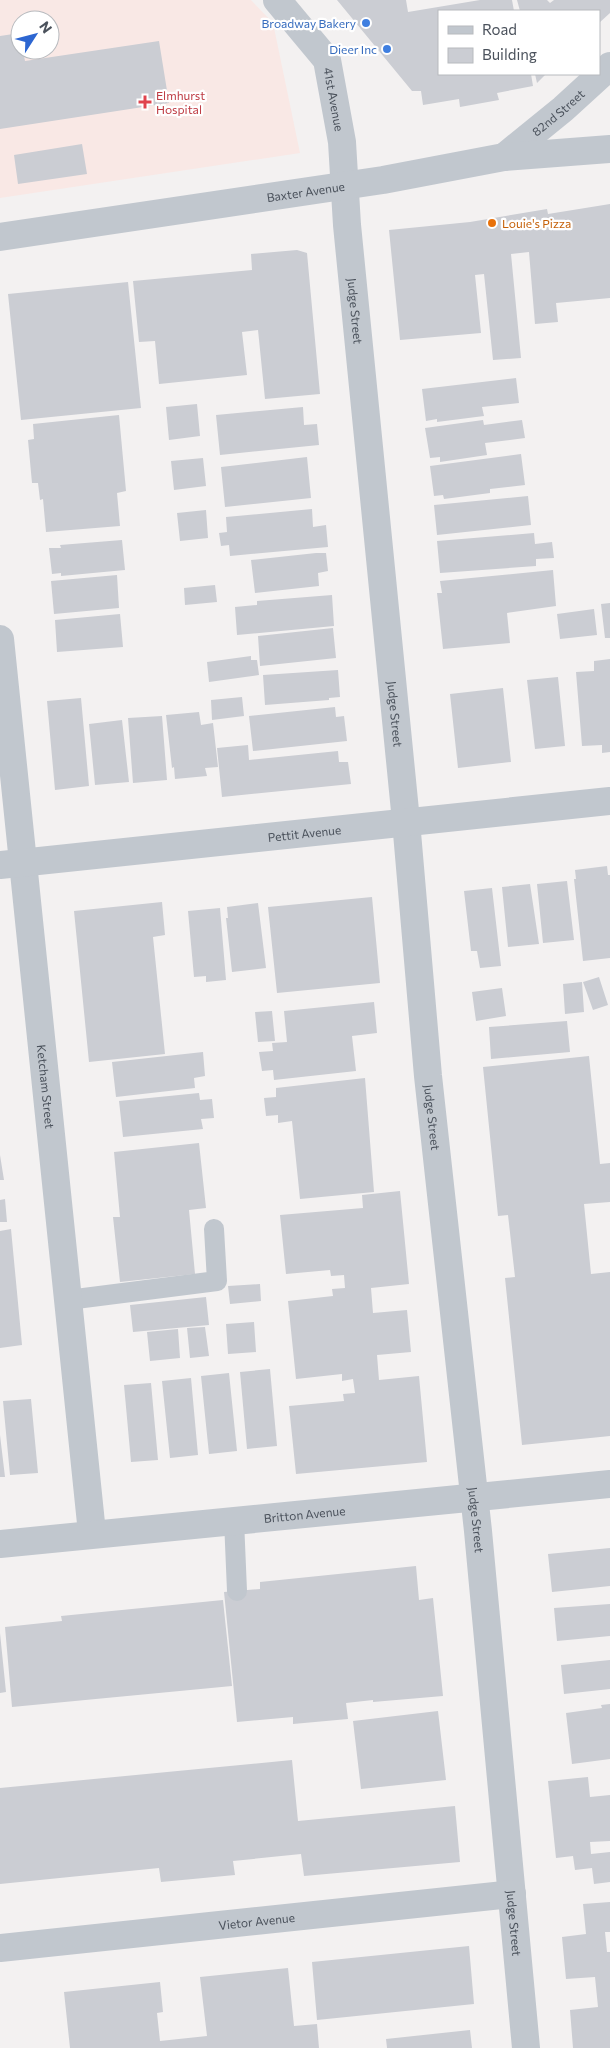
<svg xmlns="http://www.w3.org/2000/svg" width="610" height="2048" viewBox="0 0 610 2048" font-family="Commissioner,sans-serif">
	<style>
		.medical { fill: #f9e8e5; fill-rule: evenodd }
		.building { fill: #cbcdd3 }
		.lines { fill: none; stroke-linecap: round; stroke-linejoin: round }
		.service { stroke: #c1c7ce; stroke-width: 20 }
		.minor { stroke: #c1c7ce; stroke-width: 28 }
		.tertiary { stroke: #c1c7ce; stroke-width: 28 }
		.shop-dot { fill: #3f7fe0; stroke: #fff; stroke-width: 2 }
		.health-dot { fill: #e0444e; stroke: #fff; stroke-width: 2 }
		.food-dot { fill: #e8710a; stroke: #fff; stroke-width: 2 }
		.labels { text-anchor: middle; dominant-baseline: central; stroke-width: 4.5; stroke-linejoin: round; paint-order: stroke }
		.shop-label { font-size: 12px; fill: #366cbe; stroke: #fff; text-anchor: end }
		.health-label { font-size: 12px; fill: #be3a42; stroke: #fff; text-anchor: start }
		.street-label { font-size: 12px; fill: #4b525c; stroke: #fff }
		.food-label { font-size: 12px; fill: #c56008; stroke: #fff; text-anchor: start }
	</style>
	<rect width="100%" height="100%" fill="#f3f1f1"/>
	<!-- medical -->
	<path class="medical" d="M0,0H251L273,23L300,153L0,198ZM20,20H50V50H20Z"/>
	<!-- building -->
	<path class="building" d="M337,0H406L408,12L480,0H512L514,11H439V74H531L533,86L497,93L499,100L460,107L459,99L423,105L421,91H412Z
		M517,0H547L550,3L554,0H610V13L599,23V11H520Z
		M20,33V50H23L25,61L159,41L169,103L0,129V36Z
		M535,74H546L537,83Z
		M82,144L87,174L18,184L14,155Z
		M610,204V298L556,303L558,322L535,324L529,252L511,254L521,358L493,360L484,274L475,275L481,333L400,340L389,230L470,222L547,209L548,214Z
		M297,250L307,253L320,394L265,399L258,330L242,332L247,375L159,384L155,341L139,342L133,281L252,270L251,254Z
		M128,282L141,408L21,420L8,294Z
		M516,378L519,403L482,407L484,416L437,422V419L426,421L422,389Z
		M197,404L200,436L169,440L166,407Z
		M303,407L304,425L317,424L319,445L220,455L216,415Z
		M119,415L126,491L117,493L120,526L46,532L43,499L40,500L38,483H32L28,440L34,439L33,424Z
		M483,420L484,425L522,420L525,438L485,443L487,455L440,462V457L430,458L425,428Z
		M521,454L525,485L490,489V493L444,499L443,495L434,496L430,466Z
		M307,457L311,498L225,507L221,467Z
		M203,458L206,486L174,490L171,461Z
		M528,496L531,525L437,535L434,505Z
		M312,509L313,527L326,525L328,547L230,556L229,545L221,546L219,533L227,532L226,517Z
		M206,510L208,538L180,541L177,513Z
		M534,533L535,544L552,542L554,558L536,559V566L440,573L437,541Z
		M122,540L125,570L61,576V573L52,574L49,548H61L60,545Z
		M316,553H326L328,571L318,573L319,586L255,593L251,560Z
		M553,570L556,606L507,613L510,643L443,649L437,593H442L440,581Z
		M117,575L119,608L54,614L51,581Z
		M215,585L217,602L185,605L184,588Z
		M332,595L334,626L237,635L235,607L257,605V601Z
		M610,603V638H605L601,604Z
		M594,609L597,635L560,639L557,614Z
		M120,614L123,647L57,652L55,620Z
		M333,628L336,658L260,666L258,636Z
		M251,656V660H257L259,675L209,682L207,662Z
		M610,659V752L602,753V745L582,746L576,672L594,671V661Z
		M338,670L340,697L329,698V700L265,705L263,675Z
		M558,677L565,746L535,749L527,680Z
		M503,688L511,762L458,768L450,694Z
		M242,697L244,716L212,720L211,700Z
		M81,698L89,786L55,790L47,701Z
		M335,707L336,717L344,716L347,741L253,751L249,716Z
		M199,712L201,725L213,723L218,767L205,768L207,776L175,779L174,767L172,768L166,715Z
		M162,716L167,780L133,783L128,718Z
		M122,720L129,782L95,785L89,724Z
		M248,745L249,760L338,751L339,762H348L351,784L222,797L217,748Z
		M607,866L608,875H610V958L583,961L574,879H576L575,870Z
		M567,881L574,940L543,943L537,884Z
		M530,884L539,944L508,947L502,887Z
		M492,888L501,966L480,968L477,951H471L464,891Z
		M372,897L380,983L277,993L268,907Z
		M162,902L165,935L153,937L165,1054L89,1062L74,911Z
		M258,903L266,968L232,972L226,918H228L227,907Z
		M220,908L226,980L206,982V976L194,977L188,911Z
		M599,977L608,1005L593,1010L583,982Z
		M582,982L584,1012L565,1014L563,984Z
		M502,988L506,1016L476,1021L472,992Z
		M374,1002L377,1033L352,1036L356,1071L274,1080L273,1070L262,1071L259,1052L273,1051L272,1043L287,1042L284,1011Z
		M272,1011L275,1041L258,1042L255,1012Z
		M567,1021L570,1052L491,1059L489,1027Z
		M203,1052L205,1076L194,1078L195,1088L116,1097L112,1062Z
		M589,1056L600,1164L610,1163V1202L584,1204L591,1274L610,1272V1436L522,1445L505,1278L515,1277L508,1215L498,1216L483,1067Z
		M365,1078L374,1192L300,1199L292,1121L278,1123V1115L266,1116L264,1098L276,1097V1088Z
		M199,1093L200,1100L212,1099L214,1118L201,1119L203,1129L123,1137L119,1101Z
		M199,1143L206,1208L189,1210L195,1274L120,1282L113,1217H120L114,1152Z
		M0,1155L4,1180H0Z
		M400,1191L409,1284L371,1288L373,1313L407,1310L411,1352L377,1355L379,1380L419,1376L427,1462L296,1474L289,1406L344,1401L343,1394L355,1393L353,1379L342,1381V1374L296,1379L288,1301L333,1296L332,1289L345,1288L344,1275L331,1276L330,1270L286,1274L280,1215L363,1208L362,1195Z
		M5,1199L7,1222H0V1200Z
		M11,1229L22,1345L0,1348V1231Z
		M260,1284L261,1301L230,1304L228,1286Z
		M206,1297L209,1325L133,1332L130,1305Z
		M254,1322L256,1352L228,1354L226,1324Z
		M205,1327L209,1356L190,1358L187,1328Z
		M178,1329L180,1358L150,1361L147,1332Z
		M270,1369L277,1446L247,1449L240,1372Z
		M229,1373L237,1451L209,1454L201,1376Z
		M191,1378L198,1455L170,1458L162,1381Z
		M151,1383L158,1460L131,1462L124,1385Z
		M31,1399L38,1473L10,1475L3,1401Z
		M0,1435L5,1477H0Z
		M610,1548V1586L552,1592L548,1554Z
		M416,1566L419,1600L433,1598L443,1696L373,1702V1700L346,1703L348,1719L293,1724V1717L237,1722L224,1592L260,1589V1582Z
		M223,1600L232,1686L12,1707L5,1627L62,1621L61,1616Z
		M610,1604V1636L557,1641L554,1608Z
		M0,1633L6,1692L0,1693Z
		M610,1660V1689L564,1694L561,1665Z
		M610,1704V1759L572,1764L566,1713L602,1708L601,1705Z
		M438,1711L446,1780L361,1789L353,1721Z
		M292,1760L298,1821L455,1806L460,1862L304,1876L301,1854L233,1861L235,1875L161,1882L159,1868L0,1884V1788Z
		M588,1777L590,1797L610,1795V1841L590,1842L591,1854L610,1852V1882L594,1884L592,1868L575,1870L573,1856L556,1858L548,1781Z
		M610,1902V1932H605L607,1952H610V2048H573L570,2010L598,2007L595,1977L566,1979L562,1937L586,1934L583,1904Z
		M469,1946L474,2004L317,2020L312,1962Z
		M288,1968L294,2026L317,2024L319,2048H70L64,1992L160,1982L163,2012L157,2013L160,2041L207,2036L200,1977Z
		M470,2030L472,2048H387L386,2039Z"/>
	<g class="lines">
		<!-- service -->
		<path class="service" d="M68,1300L217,1281L214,1229
			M234,1520L237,1591"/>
		<!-- minor -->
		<g class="minor">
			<path id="s1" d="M277,0L327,60L342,142L347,225L406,821L428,1076L478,1531L526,2048"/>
			<path id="s2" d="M0,639L92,1533"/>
			<path id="s3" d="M0,865L610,801"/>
			<path id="s4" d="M0,1544L610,1484"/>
			<path id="s5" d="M0,1948L512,1894"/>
		</g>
		<!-- tertiary -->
		<g class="tertiary">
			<path id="s6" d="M504,157L563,109L610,66"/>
			<path id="s7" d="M0,237L383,180L504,157L610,149"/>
		</g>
	</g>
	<!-- markers -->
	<g class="shop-dot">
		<circle cx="366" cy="23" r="5"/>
		<circle cx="387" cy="49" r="5"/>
	</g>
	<path class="health-dot" d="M142.5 94.5h5v5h5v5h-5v5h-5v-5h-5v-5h5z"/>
	<circle class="food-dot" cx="492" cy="223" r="5"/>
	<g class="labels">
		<!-- shop labels -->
		<g class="shop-label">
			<text x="356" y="23">Broadway Bakery</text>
			<text x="377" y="49">Dieer Inc</text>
		</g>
		<!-- health labels -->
		<g class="health-label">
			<text x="156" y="95">Elmhurst<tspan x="156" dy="14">Hospital</tspan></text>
		</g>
		<!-- street labels -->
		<g class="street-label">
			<text stroke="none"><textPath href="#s1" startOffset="118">41st Avenue</textPath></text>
			<text stroke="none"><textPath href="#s6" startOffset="70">82nd Street</textPath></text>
			<text stroke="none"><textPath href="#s7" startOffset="309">Baxter Avenue</textPath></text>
			<text stroke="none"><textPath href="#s1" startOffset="331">Judge Street</textPath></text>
			<text stroke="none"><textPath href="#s1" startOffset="736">Judge Street</textPath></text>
			<text stroke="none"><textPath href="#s3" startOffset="306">Pettit Avenue</textPath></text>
			<text stroke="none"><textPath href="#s2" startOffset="450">Ketcham Street</textPath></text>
			<text stroke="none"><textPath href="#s1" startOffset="1141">Judge Street</textPath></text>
			<text stroke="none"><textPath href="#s4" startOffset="306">Britton Avenue</textPath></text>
			<text stroke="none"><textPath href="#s1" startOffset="1546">Judge Street</textPath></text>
			<text stroke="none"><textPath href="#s5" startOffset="258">Vietor Avenue</textPath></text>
			<text stroke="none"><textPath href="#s1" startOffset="1951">Judge Street</textPath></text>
		</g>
		<!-- food labels -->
		<g class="food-label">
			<text x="502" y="223">Louie's Pizza</text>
		</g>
	</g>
	<!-- legend -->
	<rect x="438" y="10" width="162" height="65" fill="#ffffff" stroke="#b7babe"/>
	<rect x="448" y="26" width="25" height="8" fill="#c1c7ce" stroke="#b7babe"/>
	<text x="482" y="35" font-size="15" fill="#4b525c">Road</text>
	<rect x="448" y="48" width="25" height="15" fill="#cbcdd3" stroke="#b7babe"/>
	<text x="482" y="60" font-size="15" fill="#4b525c">Building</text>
	<!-- north arrow -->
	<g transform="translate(35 35) rotate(54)"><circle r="24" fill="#ffffff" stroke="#b7babe"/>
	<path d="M0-4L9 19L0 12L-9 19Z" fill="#2d66d1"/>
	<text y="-8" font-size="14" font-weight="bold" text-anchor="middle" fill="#4b525c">N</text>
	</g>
</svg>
